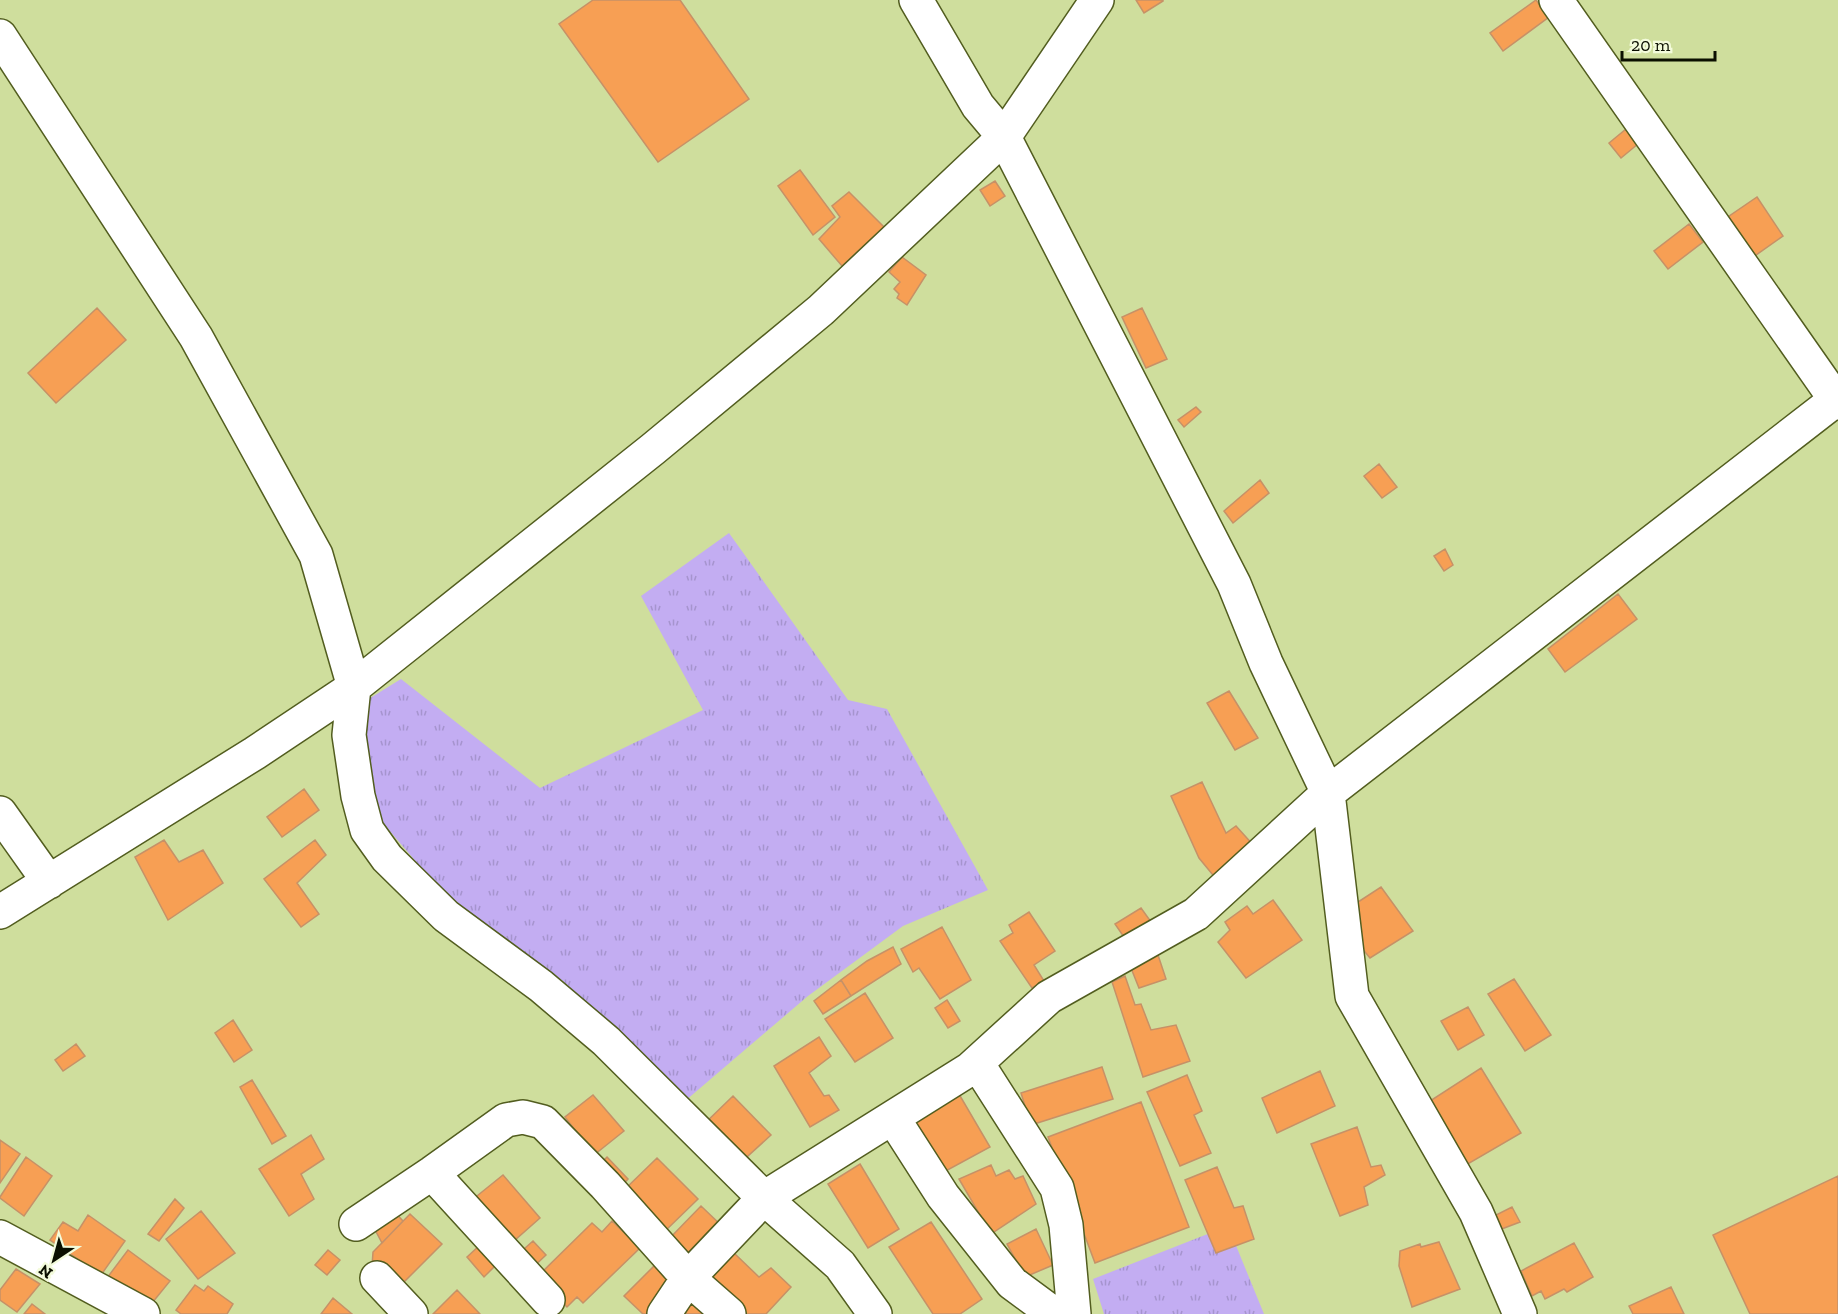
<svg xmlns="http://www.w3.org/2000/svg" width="1838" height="1314" viewBox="0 0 1838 1314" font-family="'Zilla Slab',serif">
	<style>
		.grass { fill: url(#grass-tufts) }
		.building { fill: #f79f54; stroke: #c69167; stroke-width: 1.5 }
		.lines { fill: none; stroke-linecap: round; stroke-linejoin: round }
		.minor-casing { stroke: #525d1f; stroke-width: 36 }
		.minor { stroke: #fff; stroke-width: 33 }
	</style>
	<defs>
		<pattern id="grass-tufts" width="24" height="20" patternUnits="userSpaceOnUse" patternTransform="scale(1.5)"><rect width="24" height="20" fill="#c3adf2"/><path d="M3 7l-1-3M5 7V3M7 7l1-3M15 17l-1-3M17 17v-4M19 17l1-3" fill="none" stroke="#a694ce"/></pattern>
	</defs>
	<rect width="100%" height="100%" fill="#cfde9d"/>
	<!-- grass -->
	<path class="grass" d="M729,533L848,700L887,709L988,890L903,926L808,996L685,1101L563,981L448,899L376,815L362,731L367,700L401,679L540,788L703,710L641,596Z
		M1228,1226L1264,1314H1104L1093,1279Z"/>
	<!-- building -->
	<path class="building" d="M593,0H680L749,99L658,162L559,24Z
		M1136,0H1163V1L1144,13Z
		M1536,0L1549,17L1503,51L1490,33Z
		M1626,129L1638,144L1621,158L1609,143Z
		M800,170L835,217L813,235L778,186Z
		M995,181L1005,196L990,206L980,190Z
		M849,192L884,227L842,266L819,239L840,217L832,206Z
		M1757,197L1783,236L1749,260L1722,221Z
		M1689,224L1703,242L1668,269L1654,251Z
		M902,257L926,275L907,305L897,298L899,294L894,289L900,282L889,272Z
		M97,308L126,340L56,403L28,373Z
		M1142,308L1167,359L1146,368L1122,317Z
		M1196,407L1201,412L1184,427L1178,420Z
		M1379,464L1397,487L1382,498L1364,476Z
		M1260,480L1269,493L1233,523L1224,511Z
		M1445,549L1453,565L1444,571L1434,556Z
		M1618,594L1637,619L1565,672L1548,649Z
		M1229,691L1258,738L1235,750L1207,703Z
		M1202,782L1226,833L1236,826L1255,847L1217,880L1199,858L1171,796Z
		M304,789L319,810L282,837L267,817Z
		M164,840L179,862L203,850L223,883L168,920L135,857Z
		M315,840L326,855L297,883L319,914L301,927L264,879Z
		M1381,887L1413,931L1370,958L1356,941L1355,904Z
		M1273,900L1302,940L1246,978L1218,942L1230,930L1225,922L1247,906L1253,914Z
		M1141,908L1154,926L1128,943L1115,924Z
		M1029,912L1055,951L1034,965L1044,981L1032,988L1000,941L1013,933L1009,925Z
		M942,927L971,980L940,999L919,968L913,972L901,949Z
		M893,947L901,964L851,996L841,980L867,961Z
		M1157,952L1166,979L1139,988L1131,968Z
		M1125,976L1135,1005L1141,1004L1151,1030L1176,1025L1190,1061L1143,1077L1112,982Z
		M1514,979L1551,1035L1525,1051L1488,994Z
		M841,980L851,996L823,1014L814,1001Z
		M865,993L893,1038L855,1062L825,1019Z
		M947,1000L960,1021L948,1028L935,1008Z
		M1468,1007L1484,1035L1458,1050L1441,1021Z
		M233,1020L252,1050L234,1062L215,1033Z
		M819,1037L831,1056L809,1073L824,1096L829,1095L839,1110L810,1127L774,1066Z
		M76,1044L85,1056L63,1071L55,1060Z
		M1102,1067L1113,1099L1031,1125L1021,1093Z
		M1481,1068L1521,1133L1466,1165L1430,1101Z
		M1320,1071L1335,1106L1277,1133L1262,1098Z
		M1187,1075L1202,1111L1194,1115L1211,1153L1180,1166L1147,1092Z
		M252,1080L286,1136L272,1144L240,1087Z
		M956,1089L990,1147L942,1173L907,1116Z
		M593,1095L624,1131L594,1155L565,1117Z
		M733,1096L771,1135L737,1166L700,1128Z
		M1141,1102L1189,1227L1095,1263L1048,1137Z
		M1357,1127L1371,1167L1381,1165L1385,1175L1364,1187L1368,1205L1340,1216L1311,1144Z
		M311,1135L324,1159L301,1174L314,1199L289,1216L259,1169Z
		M0,1140L20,1154L0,1183Z
		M26,1157L52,1176L24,1216L0,1198V1197Z
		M607,1157L628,1179L618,1190L596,1168Z
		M657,1158L698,1199L661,1235L621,1193Z
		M860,1164L899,1229L868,1248L828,1184Z
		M991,1165L996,1176L1009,1170L1015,1179L1023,1176L1036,1204L991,1234L959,1179Z
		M1217,1167L1234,1208L1243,1206L1254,1239L1216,1253L1185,1180Z
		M503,1175L540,1218L506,1248L467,1204Z
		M1838,1176V1314H1750L1713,1235Z
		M175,1199L184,1208L159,1241L148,1234Z
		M701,1206L724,1228L689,1262L667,1241Z
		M1512,1207L1520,1222L1499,1230L1492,1217Z
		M392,1209L403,1221L382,1243L372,1224Z
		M201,1211L235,1253L198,1279L166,1239Z
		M410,1214L442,1244L396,1290L372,1266L373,1252Z
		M88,1215L125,1241L101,1275L50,1240L63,1222L78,1231Z
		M612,1221L640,1248L583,1303L577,1297L567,1307L537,1277L592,1223L602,1232Z
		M931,1222L982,1299L960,1314H933L889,1247Z
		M1036,1229L1053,1265L1025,1277L1007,1244Z
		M533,1241L546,1255L528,1272L515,1257Z
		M1439,1242L1460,1289L1412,1307L1399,1266L1400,1251L1420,1244L1421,1247Z
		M1574,1243L1593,1277L1567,1292L1564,1289L1545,1299L1541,1291L1532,1296L1521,1271Z
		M481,1244L498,1263L484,1277L467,1257Z
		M128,1250L170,1281L148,1308L107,1278Z
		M328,1250L340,1260L327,1275L315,1265Z
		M734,1253L759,1277L771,1268L791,1287L766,1314H747L709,1279Z
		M658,1262L678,1281L654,1314H643L624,1296Z
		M16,1269L40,1284L17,1312L0,1300V1290Z
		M195,1285L204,1291L208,1286L233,1304L227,1314H181L176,1310Z
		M1671,1287L1684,1314H1633L1629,1306Z
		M457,1290L480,1314H433Z
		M693,1292L708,1314H687L679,1305Z
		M333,1298L352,1314H321Z
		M32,1304L45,1314H24Z"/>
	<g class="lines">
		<defs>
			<path id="minor" d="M916,0L978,106L1004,137L1234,584L1266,663L1328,793L1352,996L1476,1212L1520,1314
				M1556,0L1838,403
				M0,36L196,337L316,555L354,687L349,735L358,796L367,830L387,858L446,916L541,986L606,1041L764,1198L840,1265L875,1314
				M0,813L49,882
				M0,912L255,753L354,687L653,449L821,310L1004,137L1097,0
				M977,1063L1057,1188L1066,1225L1074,1314
				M893,1118L943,1196L1012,1283L1054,1314
				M432,1173L548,1300
				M356,1224L432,1173L506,1120L523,1117L543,1122L605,1185L688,1278L729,1314
				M0,1237L143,1314
				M377,1278L411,1314
				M664,1314L688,1278L764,1198L970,1069L1049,997L1196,914L1328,793L1838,398"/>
		</defs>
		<!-- minor casing -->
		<use href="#minor" class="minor-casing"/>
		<!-- minor -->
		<use href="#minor" class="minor"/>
	</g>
	<!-- north arrow -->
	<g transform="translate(54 1260) rotate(216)" stroke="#f3fbdb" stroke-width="4.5" paint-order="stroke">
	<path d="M0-4.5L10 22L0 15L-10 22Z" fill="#0b0f00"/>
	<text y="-9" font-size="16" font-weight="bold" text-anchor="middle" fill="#0b0f00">N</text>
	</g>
	<!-- scale -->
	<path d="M1622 51v9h93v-9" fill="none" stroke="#0b0f00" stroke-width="3"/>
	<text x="1631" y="51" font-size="18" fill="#0b0f00" stroke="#f3fbdb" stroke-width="4.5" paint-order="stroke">20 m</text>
</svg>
